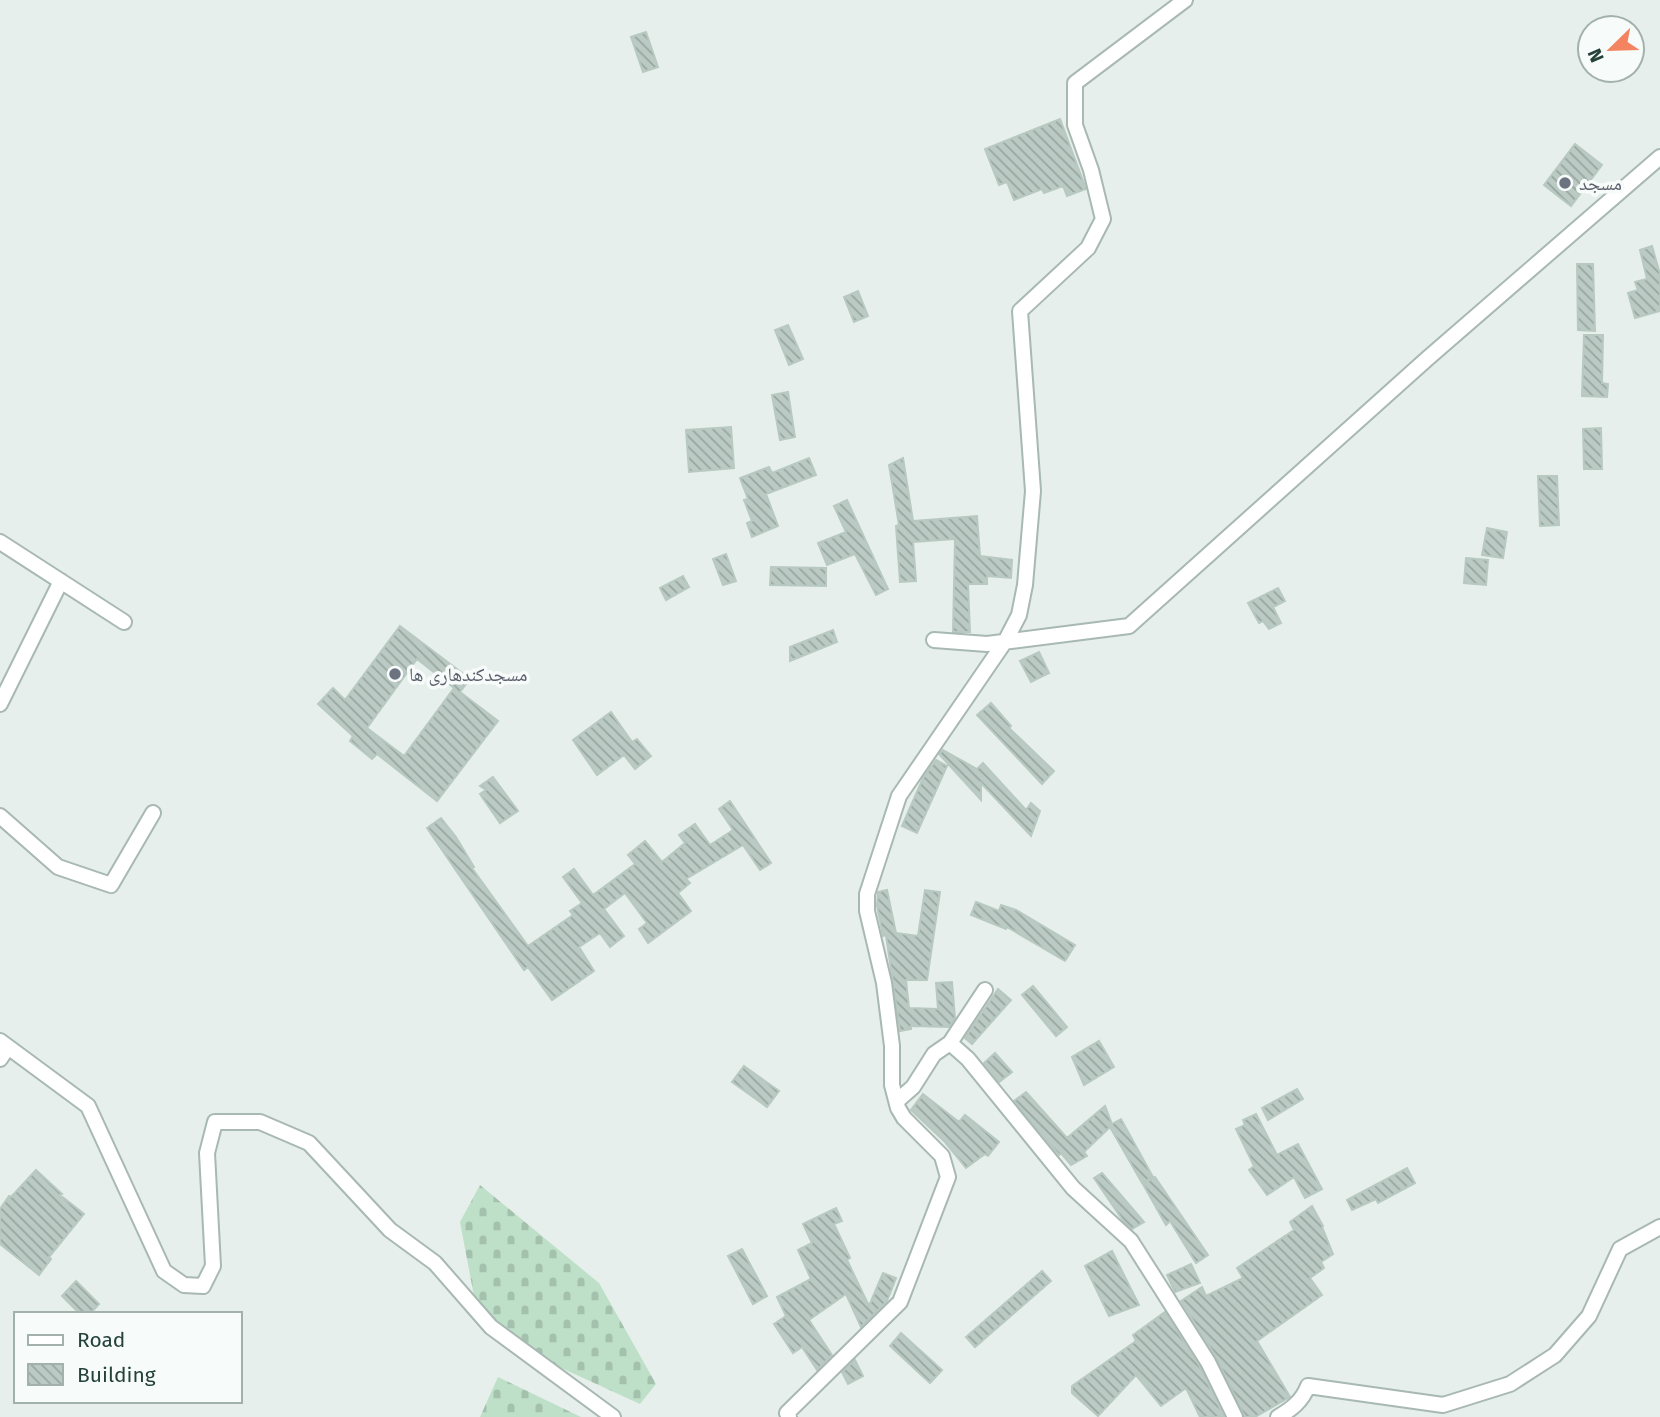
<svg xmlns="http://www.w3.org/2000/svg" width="1660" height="1417" viewBox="0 0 1660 1417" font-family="'Fira Sans','Noto Naskh Arabic',sans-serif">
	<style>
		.cemetery { fill: url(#cemetery-stones) }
		.building { fill: url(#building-back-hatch); stroke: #b8c9c2; stroke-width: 2; fill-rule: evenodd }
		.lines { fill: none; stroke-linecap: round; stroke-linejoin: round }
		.street-casing { stroke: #a8b8b2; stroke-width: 18 }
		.street { stroke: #fff; stroke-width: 14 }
		.worship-dot { fill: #6b7280; stroke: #f7fbf9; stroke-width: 2.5 }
		.labels { text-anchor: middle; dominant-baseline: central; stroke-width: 7; stroke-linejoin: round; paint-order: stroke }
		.worship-label { font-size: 19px; fill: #5b616d; stroke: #f7fbf9; text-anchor: start }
	</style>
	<defs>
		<pattern id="cemetery-stones" width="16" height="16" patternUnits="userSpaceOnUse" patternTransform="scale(1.75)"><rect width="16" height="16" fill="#bfe0c8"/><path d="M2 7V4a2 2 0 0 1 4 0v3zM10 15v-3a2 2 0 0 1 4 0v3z" fill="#a4c1ad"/></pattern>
		<pattern id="building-back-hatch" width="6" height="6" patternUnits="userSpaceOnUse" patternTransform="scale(1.75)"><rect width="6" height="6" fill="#bbcac4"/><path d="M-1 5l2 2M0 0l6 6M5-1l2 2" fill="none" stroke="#98a6a0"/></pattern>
	</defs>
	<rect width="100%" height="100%" fill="#e6efeb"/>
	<!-- cemetery -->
	<path class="cemetery" d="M480,1185L599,1283L656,1384L640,1404L522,1350L477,1312L460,1222Z
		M498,1377L581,1417H480Z"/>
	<!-- building -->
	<path class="building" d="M646,32L658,67L643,72L631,37Z
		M1060,119L1086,189L1067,196L1063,186L1044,193L1042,189L1014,200L1007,182L999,185L985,149Z
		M1575,144L1602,165L1571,206L1544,185Z
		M1652,246L1660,274V311L1635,318L1628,293L1638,290L1635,282L1647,279L1640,250Z
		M1577,264H1593L1595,331L1578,330Z
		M858,291L868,316L854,322L844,297Z
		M788,325L803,359L789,365L775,330Z
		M1584,335H1603L1602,383L1608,384L1607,397L1582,396Z
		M788,392L795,437L780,440L772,395Z
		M731,427L734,468L689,472L686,430Z
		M1601,428L1602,469H1584L1583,429Z
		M809,458L816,475L766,494L778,526L752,537L747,523L752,521L744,500L748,499L740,478L769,467L772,473Z
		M903,458L913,521L977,516L980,556L1012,560L1011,578L987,576V584H968L970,632H953L955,539L913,542L916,581L900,582L896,526L899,525L889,465Z
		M1538,476H1557L1559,525L1540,526Z
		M847,500L888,589L876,595L855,554L827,565L818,543L846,532L834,506Z
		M1487,528L1507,532L1503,558L1482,555Z
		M726,554L736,581L723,585L713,559Z
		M1466,558L1488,560L1486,585L1464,583Z
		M771,567L826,568V586L770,585Z
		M683,576L689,587L666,600L660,588Z
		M1278,588L1285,601L1273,607L1281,623L1269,629L1263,621L1259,623L1248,603Z
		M400,626L470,679L460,692L498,721L437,801L377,754L372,759L350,741L353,736L318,704L333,688L345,700ZM417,659L454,688L404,756L367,728Z
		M833,630L837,642L790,661V647Z
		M1039,652L1049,673L1031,682L1020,661Z
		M991,703L1011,726L1009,728L1054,771L1042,784L977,715Z
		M611,712L632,742L637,739L651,756L635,769L624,755L597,775L573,740Z
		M943,750L977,769L983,763L1026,810L1031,803L1040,811L1031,836L981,783V800L939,754Z
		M936,760L947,766L917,833L902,826L923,778Z
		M493,777L518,811L500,823L480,794L486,790L480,786Z
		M730,801L771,863L760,870L743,845L686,879L690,883L678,893L691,911L648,943L639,929L647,923L625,893L604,909L624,936L610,947L600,933L579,947L594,971L552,1000L528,967L524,970L427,828L441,818L456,837L474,867L472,868L528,946L573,915L570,911L582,903L563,877L574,869L593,895L635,864L628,855L645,841L662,862L685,843L679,835L695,824L710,845L733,830L719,809Z
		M887,890L896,933L918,936L925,890L940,892L927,980H906L909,1008L938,1009L936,983L952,982L955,1018L949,1027L911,1026V1029L900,1031L886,935L883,936L877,906L878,892Z
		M976,902L999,911L1001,905L1016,910L1075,945L1065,961L1007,927L1006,929L971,915Z
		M1033,986L1067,1027L1056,1036L1022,995Z
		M998,989L1011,1000L972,1044L965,1038Z
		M1099,1041L1114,1067L1084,1085L1072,1057Z
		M995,1053L1012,1072L999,1082L984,1063Z
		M744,1066L779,1091L767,1107L732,1082Z
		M1297,1089L1303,1099L1268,1120L1262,1108Z
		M1026,1092L1067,1138L1105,1106L1112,1124L1121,1119L1153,1177L1142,1183L1110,1127L1084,1152L1087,1156L1071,1165L1061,1153L1059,1155L1014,1101Z
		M923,1094L959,1122L965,1115L999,1142L988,1156L985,1154L966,1168L945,1142L911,1110Z
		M1256,1114L1277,1155L1298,1144L1322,1189L1305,1198L1294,1177L1267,1195L1249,1170L1254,1166L1236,1129L1245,1125L1243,1120Z
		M1407,1168L1415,1183L1378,1203L1376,1199L1352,1210L1347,1200Z
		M36,1170L62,1194L60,1195L84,1214L49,1257L51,1259L39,1275L0,1244V1209L9,1196L11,1197Z
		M1102,1173L1144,1222L1132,1229L1124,1222L1094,1178Z
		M1155,1177L1208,1255L1196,1263L1170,1221L1166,1225L1143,1184Z
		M1312,1206L1323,1226L1322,1227L1333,1254L1321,1262L1324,1268L1310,1278L1322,1295L1257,1341L1290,1397L1255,1417H1245L1216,1357L1181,1301L1202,1287L1206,1296L1243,1278L1237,1268L1294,1230L1290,1222Z
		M836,1208L842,1221L834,1224L850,1258L847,1260L869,1306L883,1273L896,1278L887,1301L861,1327L846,1294L809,1320L832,1355L817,1370L802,1347L793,1353L774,1324L786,1316L777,1297L811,1279L798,1250L812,1243L803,1224Z
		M742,1249L767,1296L753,1304L728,1256Z
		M1112,1251L1139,1305L1109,1316L1085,1266Z
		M1191,1264L1200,1283L1175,1292L1167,1275Z
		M1042,1271L1051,1281L975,1347L966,1337Z
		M76,1281L99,1304L90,1314H80L62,1296Z
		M1165,1312L1200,1367L1224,1417H1200L1186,1388L1161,1406L1136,1375L1098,1416L1072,1393V1386L1136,1341L1133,1335Z
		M901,1333L942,1370L930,1383L890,1346Z
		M855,1360L863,1376L848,1384L842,1372Z"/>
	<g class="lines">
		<defs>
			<path id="street" d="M0,542L124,622
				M934,640L987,644L1129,626L1428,358L1660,157
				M0,704L61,581
				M0,816L58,867L111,885L153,813
				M0,1041L88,1106L164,1271L184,1285L203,1286L213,1266L207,1153L215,1122H260L309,1143L390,1230L435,1263L491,1327L613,1417
				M950,1043L968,1059L1073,1188L1131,1241L1208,1362L1235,1417
				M0,1059L8,1047
				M897,1101L913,1087L934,1054L950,1043L985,990
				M789,1417L787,1413L900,1302L948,1177L942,1156L904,1118L898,1108L892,1085V1046L884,983L867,911V894L899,796L1006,640L1019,615L1025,585L1033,491L1020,311L1088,248L1103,219L1091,170L1075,125V83L1185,0
				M1278,1417C1292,1409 1302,1401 1308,1386L1443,1405L1510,1384L1555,1355L1589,1316L1620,1249L1660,1227"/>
		</defs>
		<!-- street casing -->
		<use href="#street" class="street-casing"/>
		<!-- street -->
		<use href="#street" class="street"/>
	</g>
	<!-- markers -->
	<g class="worship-dot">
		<circle cx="1565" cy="183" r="7"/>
		<circle cx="395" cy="674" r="7"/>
	</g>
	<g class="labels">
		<!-- worship labels -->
		<g class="worship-label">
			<text x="1579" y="183">مسجد</text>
			<text x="409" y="674">مسجدکندهاری ها</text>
		</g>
	</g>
	<!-- legend -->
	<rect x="14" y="1312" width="228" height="91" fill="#f7fbf9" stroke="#a3b1ad" stroke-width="2"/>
	<rect x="28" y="1335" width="35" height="10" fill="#ffffff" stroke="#a3b1ad" stroke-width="2"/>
	<text x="77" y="1347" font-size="21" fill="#24423a">Road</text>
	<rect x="28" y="1364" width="35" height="21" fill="url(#building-back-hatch)" stroke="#a3b1ad" stroke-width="2"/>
	<text x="77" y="1382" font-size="21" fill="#24423a">Building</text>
	<!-- north arrow -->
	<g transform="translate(1611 49) rotate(247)"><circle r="33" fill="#f7fbf9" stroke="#a3b1ad" stroke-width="2"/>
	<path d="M0-5L12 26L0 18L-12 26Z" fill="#f4845f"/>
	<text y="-10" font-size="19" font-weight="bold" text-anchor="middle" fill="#24423a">N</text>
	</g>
</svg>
